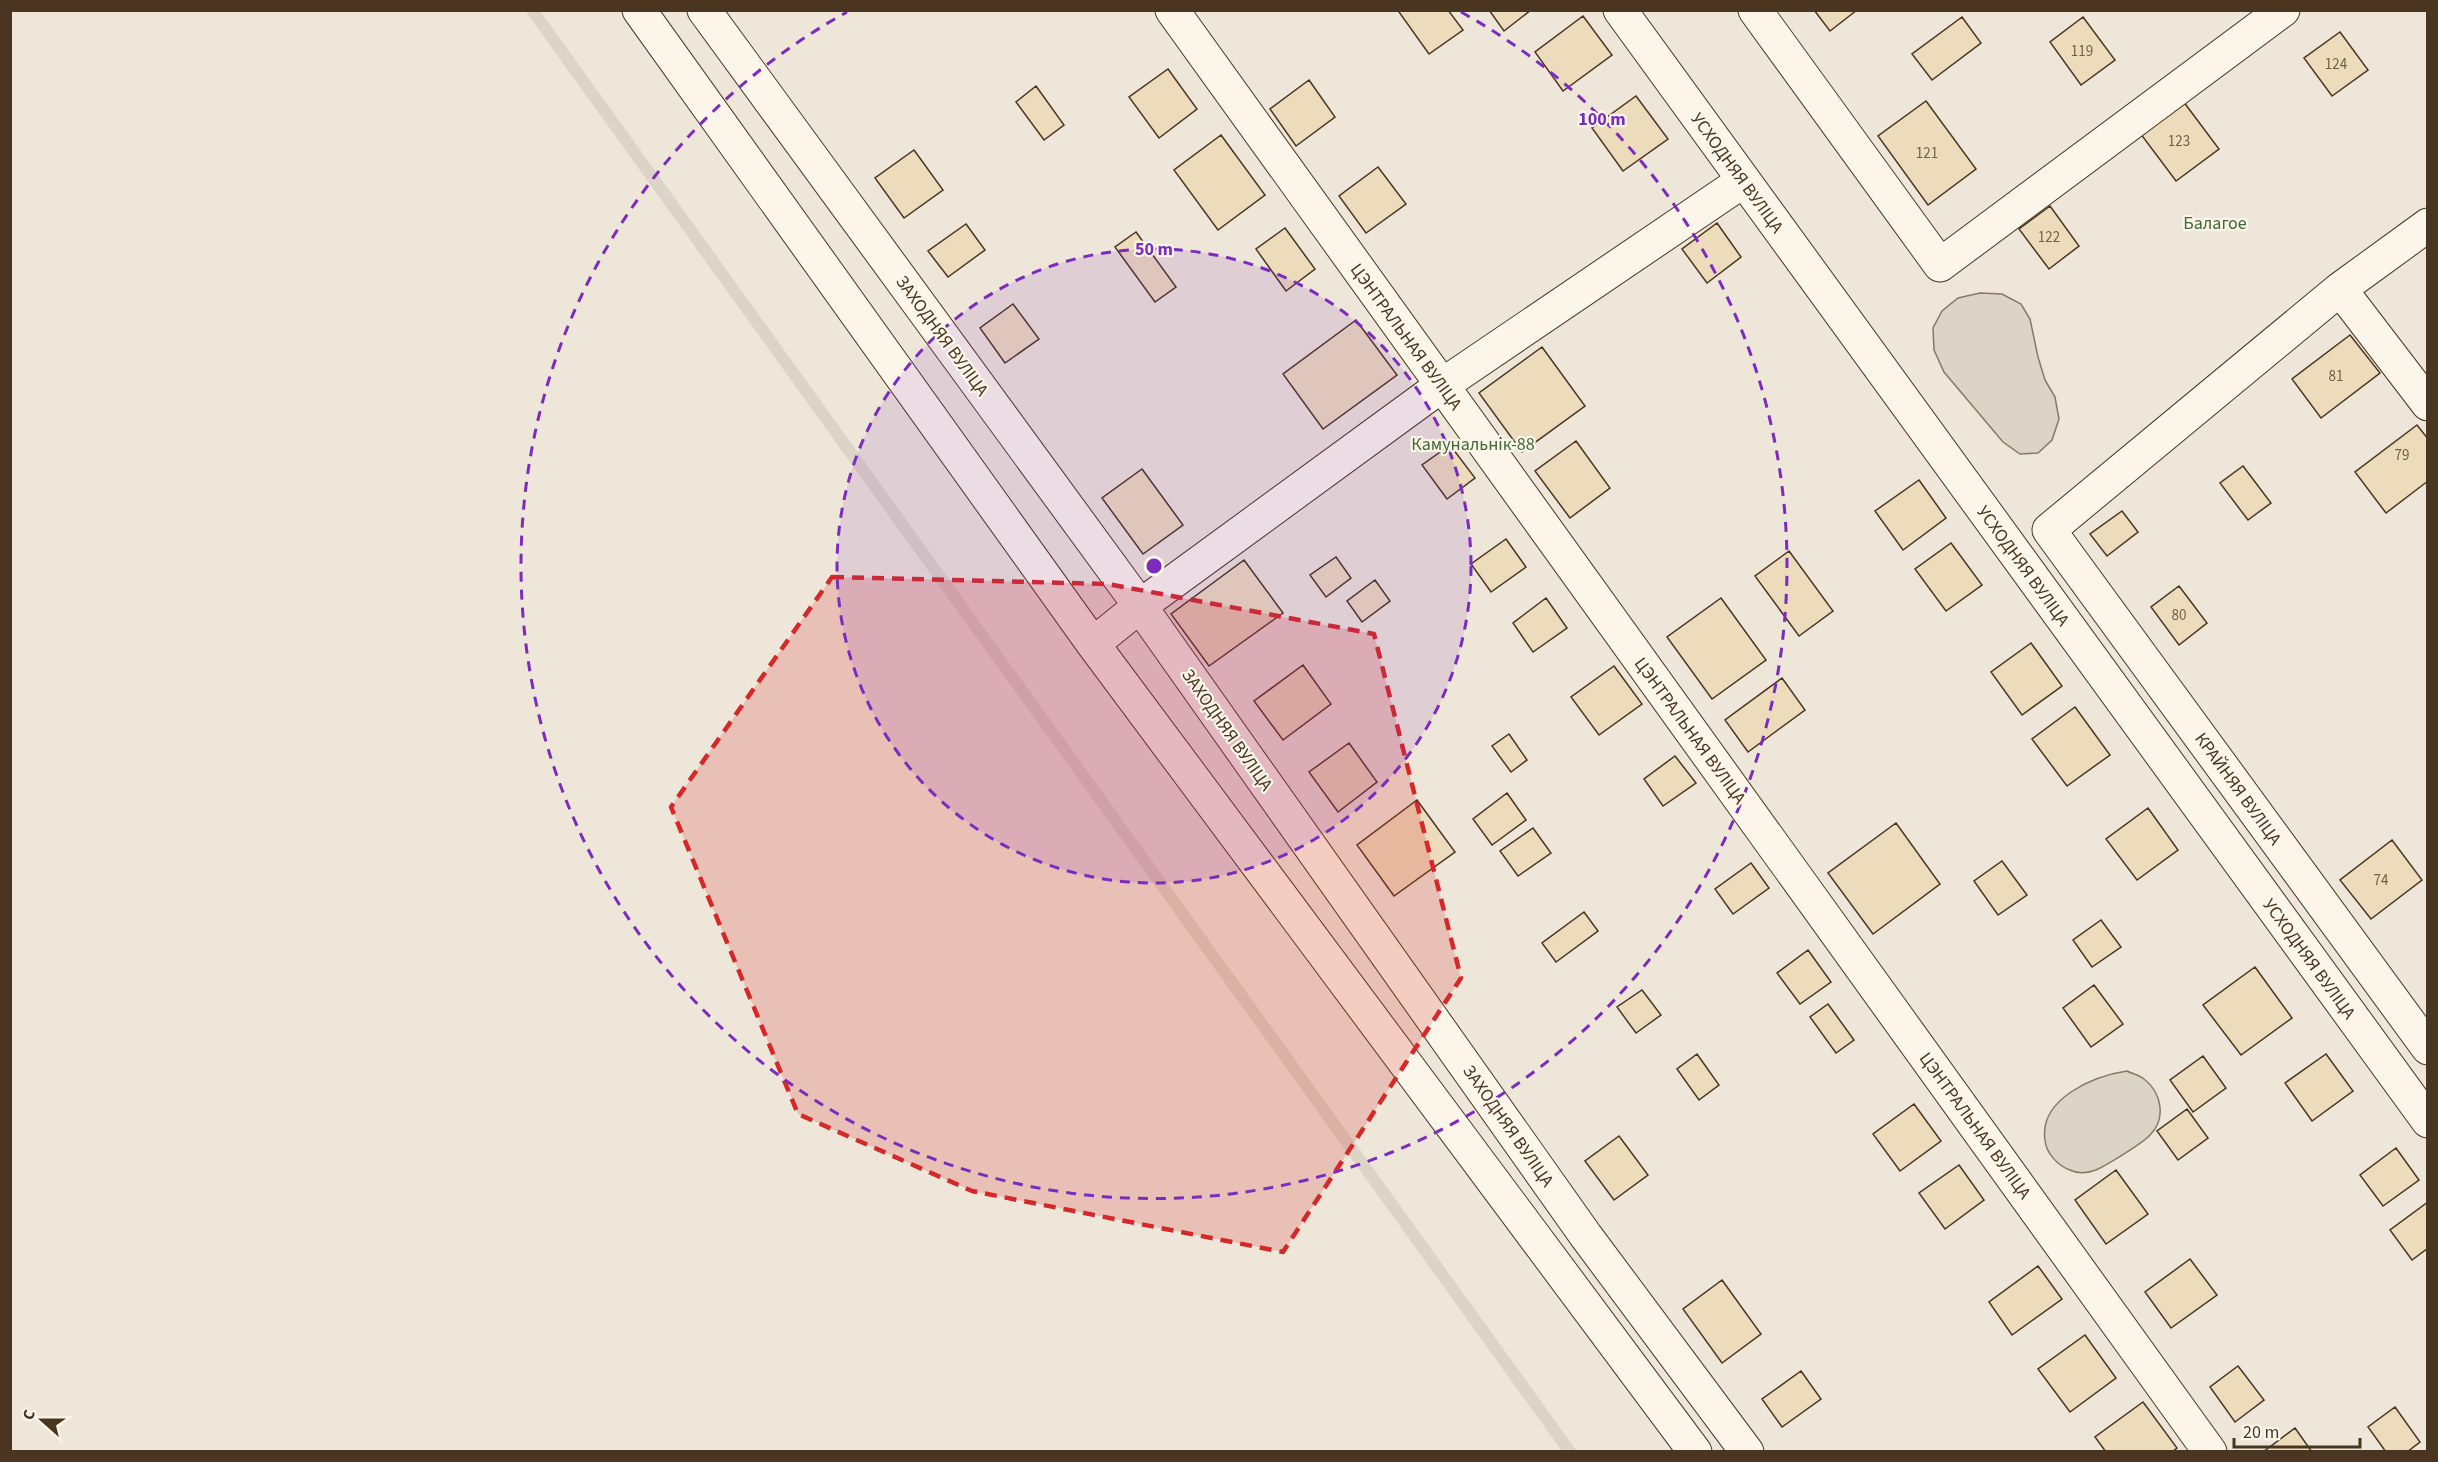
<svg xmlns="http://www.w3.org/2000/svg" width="2438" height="1462" viewBox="0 0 2438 1462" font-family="'Source Sans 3',sans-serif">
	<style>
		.green { fill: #ede6d9; stroke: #887966; stroke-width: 1.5 }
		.water { fill: #dcd4c6; stroke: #887966; stroke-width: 1.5 }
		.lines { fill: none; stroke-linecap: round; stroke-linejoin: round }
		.stream { stroke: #dcd4c6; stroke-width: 12 }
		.building { fill: #ecdcbc; stroke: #4a3520; stroke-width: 1.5 }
		.minor-casing { stroke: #4a3520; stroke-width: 35 }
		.minor { stroke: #fbf6e9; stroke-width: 33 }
		.marked { fill: #d62828; fill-opacity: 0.2; stroke: #d62828; stroke-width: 4.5; stroke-dasharray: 12 8; stroke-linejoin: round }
		.ring { fill: none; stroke: #7b2cbf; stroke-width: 3; stroke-dasharray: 10 8 }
		.labels { text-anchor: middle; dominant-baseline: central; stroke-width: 4.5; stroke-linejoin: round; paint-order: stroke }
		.number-label { font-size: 15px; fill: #725f47 }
		.street-label { font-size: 18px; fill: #4a3520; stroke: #fbf6e9 }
		.park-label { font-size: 18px; fill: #436837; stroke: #fbf6e9 }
		.centre { fill: #7b2cbf; stroke: #fbf6e9; stroke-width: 3 }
		.ring-label { font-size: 18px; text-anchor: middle; font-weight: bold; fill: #7b2cbf; stroke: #fbf6e9; stroke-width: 4.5; stroke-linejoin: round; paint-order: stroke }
	</style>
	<rect width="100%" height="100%" fill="#fbf6e9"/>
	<!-- green -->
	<path class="green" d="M10,11H2427V1451H11Z"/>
	<!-- water -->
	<path class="water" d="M1980,293L2002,294L2021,304L2030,319L2038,357L2045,380L2055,397L2059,419L2052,440L2038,453L2020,454L2003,442L1944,372L1934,350L1933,328L1942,311L1958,298Z
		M2127,1071C2132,1074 2140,1075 2144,1079C2161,1092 2167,1118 2150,1135C2143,1143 2107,1165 2096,1170C2088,1173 2078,1174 2070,1170C2058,1166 2046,1153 2045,1140C2039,1099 2093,1076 2127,1071Z"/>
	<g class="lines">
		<!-- stream -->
		<path class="stream" d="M532,10L1570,1452"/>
	</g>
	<!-- building -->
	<path class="building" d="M1400,10H1448L1463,30L1429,54L1399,12Z
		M1489,10H1531L1504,31Z
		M1814,10H1857L1830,31Z
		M1583,16L1612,55L1563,91L1535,52Z
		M1962,17L1981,43L1932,80L1912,54Z
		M2083,17L2115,60L2081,85L2050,42Z
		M2340,32L2368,70L2332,96L2304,58Z
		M1168,69L1197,109L1159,138L1129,97Z
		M1309,80L1335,117L1296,146L1270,109Z
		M1036,86L1064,125L1044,140L1016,102Z
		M1636,96L1668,139L1623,171L1592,128Z
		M1926,101L1976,169L1928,205L1878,136Z
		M2183,101L2219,149L2176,181L2140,133Z
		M1221,135L1265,195L1218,230L1174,170Z
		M914,150L943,190L904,218L875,178Z
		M1378,167L1406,204L1366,233L1339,196Z
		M2050,206L2079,246L2049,269L2019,229Z
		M1717,223L1741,257L1707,283L1682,249Z
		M966,224L985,250L948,277L928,251Z
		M1285,228L1315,269L1286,291L1256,249Z
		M1136,232L1176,287L1155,302L1115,247Z
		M1013,304L1039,339L1005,363L980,328Z
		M1356,320L1397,375L1323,429L1283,374Z
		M2350,335L2380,373L2321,418L2292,379Z
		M1542,347L1585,406L1522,452L1479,393Z
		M2417,425L2428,439V481L2386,513L2355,472Z
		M1576,441L1610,488L1570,518L1535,471Z
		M1450,445L1475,478L1447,499L1422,465Z
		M2243,466L2271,503L2248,520L2220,483Z
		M1142,469L1183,525L1143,554L1102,498Z
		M1919,480L1946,518L1903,550L1875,511Z
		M2122,511L2138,532L2107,556L2090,534Z
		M1506,539L1526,567L1491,592L1471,564Z
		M1951,543L1982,585L1946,611L1915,569Z
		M1789,551L1833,611L1799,636L1755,576Z
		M1336,557L1351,578L1326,597L1310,575Z
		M1244,560L1283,613L1209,666L1171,614Z
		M1375,580L1390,601L1362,622L1347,601Z
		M2179,586L2207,623L2179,645L2151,607Z
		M1546,598L1567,628L1533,652L1513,623Z
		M1721,598L1766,660L1712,699L1667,637Z
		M2031,643L2062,686L2022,715L1991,672Z
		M1303,665L1331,704L1283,740L1254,701Z
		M1614,666L1642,704L1599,735L1571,697Z
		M1782,678L1805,710L1748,752L1725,720Z
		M2075,707L2110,755L2067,786L2032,739Z
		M1509,734L1527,760L1511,772L1492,746Z
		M1349,743L1377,782L1338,812L1309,772Z
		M1675,756L1696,783L1663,806L1644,779Z
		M1507,793L1526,820L1492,845L1473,819Z
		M1417,800L1455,852L1394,896L1357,845Z
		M2148,808L2178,850L2137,880L2106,839Z
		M1896,823L1940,884L1873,934L1828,873Z
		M1533,828L1551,853L1518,876L1500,851Z
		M2392,840L2422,880L2371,919L2340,880Z
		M2002,861L2027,895L1998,915L1974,881Z
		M1751,863L1769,888L1733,914L1715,889Z
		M1584,912L1598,931L1556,962L1542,943Z
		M2101,920L2121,947L2092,967L2073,940Z
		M1808,950L1831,982L1800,1004L1777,973Z
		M2255,967L2292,1018L2241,1055L2203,1005Z
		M2094,985L2123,1024L2091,1047L2063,1008Z
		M1642,990L1661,1015L1636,1033L1617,1007Z
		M1828,1004L1854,1040L1836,1053L1810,1017Z
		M1697,1054L1719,1085L1699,1100L1677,1069Z
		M2326,1054L2353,1091L2312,1121L2285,1083Z
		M2203,1056L2226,1088L2193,1112L2170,1080Z
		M1914,1104L1941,1141L1900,1171L1873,1134Z
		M2187,1109L2208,1138L2178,1160L2157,1131Z
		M1619,1136L1648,1175L1614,1200L1585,1161Z
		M2396,1148L2419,1180L2383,1206L2360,1175Z
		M1959,1165L1984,1200L1945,1229L1919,1193Z
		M2116,1170L2148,1214L2106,1244L2075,1200Z
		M2428,1202V1248L2412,1260L2390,1230Z
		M2190,1259L2217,1295L2171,1328L2145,1292Z
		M2038,1266L2062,1299L2012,1335L1989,1302Z
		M1722,1280L1761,1334L1722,1363L1683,1309Z
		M2085,1335L2116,1378L2070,1412L2038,1369Z
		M2238,1366L2264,1400L2235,1422L2210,1387Z
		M1801,1371L1821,1399L1782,1427L1762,1399Z
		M2143,1402L2177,1448L2172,1452H2106L2095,1437Z
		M2395,1407L2420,1442L2407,1452H2386L2368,1427Z
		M2295,1428L2312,1452H2263Z"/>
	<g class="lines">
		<defs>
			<path id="minor" d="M639,10L1093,644L1695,1452
				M704,10L1140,606L1586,1236L1747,1452
				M1172,10L2210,1452
				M1620,10L2428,1121
				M1755,10L1940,265L2283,10
				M2428,225L2340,289L2049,530L2428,1048
				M2340,289L2428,404
				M1093,644L1140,606L1441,386L1743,181"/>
		</defs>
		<!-- minor casing -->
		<use href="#minor" class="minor-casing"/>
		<!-- minor -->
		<use href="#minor" class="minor"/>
	</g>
	<!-- marked area -->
	<path class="marked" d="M832,577L1108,584L1374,634L1461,978L1283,1252L972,1191L798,1114L671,807Z"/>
	<!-- distance rings -->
	<circle cx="1154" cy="566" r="317" fill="#7b2cbf" fill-opacity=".12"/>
	<g class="ring">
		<circle cx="1154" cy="566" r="317"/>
		<path d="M1461 12A633 633 0 1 1 847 12"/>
	</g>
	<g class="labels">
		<!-- number labels -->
		<g class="number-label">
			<text x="2082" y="51">119</text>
			<text x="2336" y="64">124</text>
			<text x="2179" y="141">123</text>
			<text x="1927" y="153">121</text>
			<text x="2049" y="237">122</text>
			<text x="2336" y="376">81</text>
			<text x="2402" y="455">79</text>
			<text x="2179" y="615">80</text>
			<text x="2381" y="880">74</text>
		</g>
		<!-- street labels -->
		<g class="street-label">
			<text transform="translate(1737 173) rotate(54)">УСХОДНЯЯ ВУЛІЦА</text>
			<text transform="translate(942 336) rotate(54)">ЗАХОДНЯЯ ВУЛІЦА</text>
			<text transform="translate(1406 337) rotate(54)">ЦЭНТРАЛЬНАЯ ВУЛІЦА</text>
			<text transform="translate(2023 566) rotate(54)">УСХОДНЯЯ ВУЛІЦА</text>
			<text transform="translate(1227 730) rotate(55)">ЗАХОДНЯЯ ВУЛІЦА</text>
			<text transform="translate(1690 731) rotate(54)">ЦЭНТРАЛЬНАЯ ВУЛІЦА</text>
			<text transform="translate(2238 789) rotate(54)">КРАЙНЯЯ ВУЛІЦА</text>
			<text transform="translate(2309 959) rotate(54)">УСХОДНЯЯ ВУЛІЦА</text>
			<text transform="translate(1508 1126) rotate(55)">ЗАХОДНЯЯ ВУЛІЦА</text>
			<text transform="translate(1975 1126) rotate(54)">ЦЭНТРАЛЬНАЯ ВУЛІЦА</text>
		</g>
		<!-- park labels -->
		<g class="park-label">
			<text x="2215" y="223">Балагое</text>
			<text x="1473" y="444">Камунальнік-88</text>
		</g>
	</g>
	<circle cx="1154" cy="566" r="9" class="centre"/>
	<g class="ring-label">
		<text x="1602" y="125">100 m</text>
		<text x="1154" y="255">50 m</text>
	</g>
	<!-- border -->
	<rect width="2438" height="1462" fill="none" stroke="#4a3520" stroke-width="24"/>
	<!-- north arrow -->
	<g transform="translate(42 1420) rotate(291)" stroke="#fbf6e9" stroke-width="4.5" paint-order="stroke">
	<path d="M0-4.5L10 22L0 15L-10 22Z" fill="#4a3520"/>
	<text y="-9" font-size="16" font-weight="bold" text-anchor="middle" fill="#4a3520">С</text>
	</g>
	<!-- scale -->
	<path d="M2234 1438v9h126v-9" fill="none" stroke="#4a3520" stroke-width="3"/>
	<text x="2243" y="1438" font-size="18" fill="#4a3520" stroke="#fbf6e9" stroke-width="4.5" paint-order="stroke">20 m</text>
</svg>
